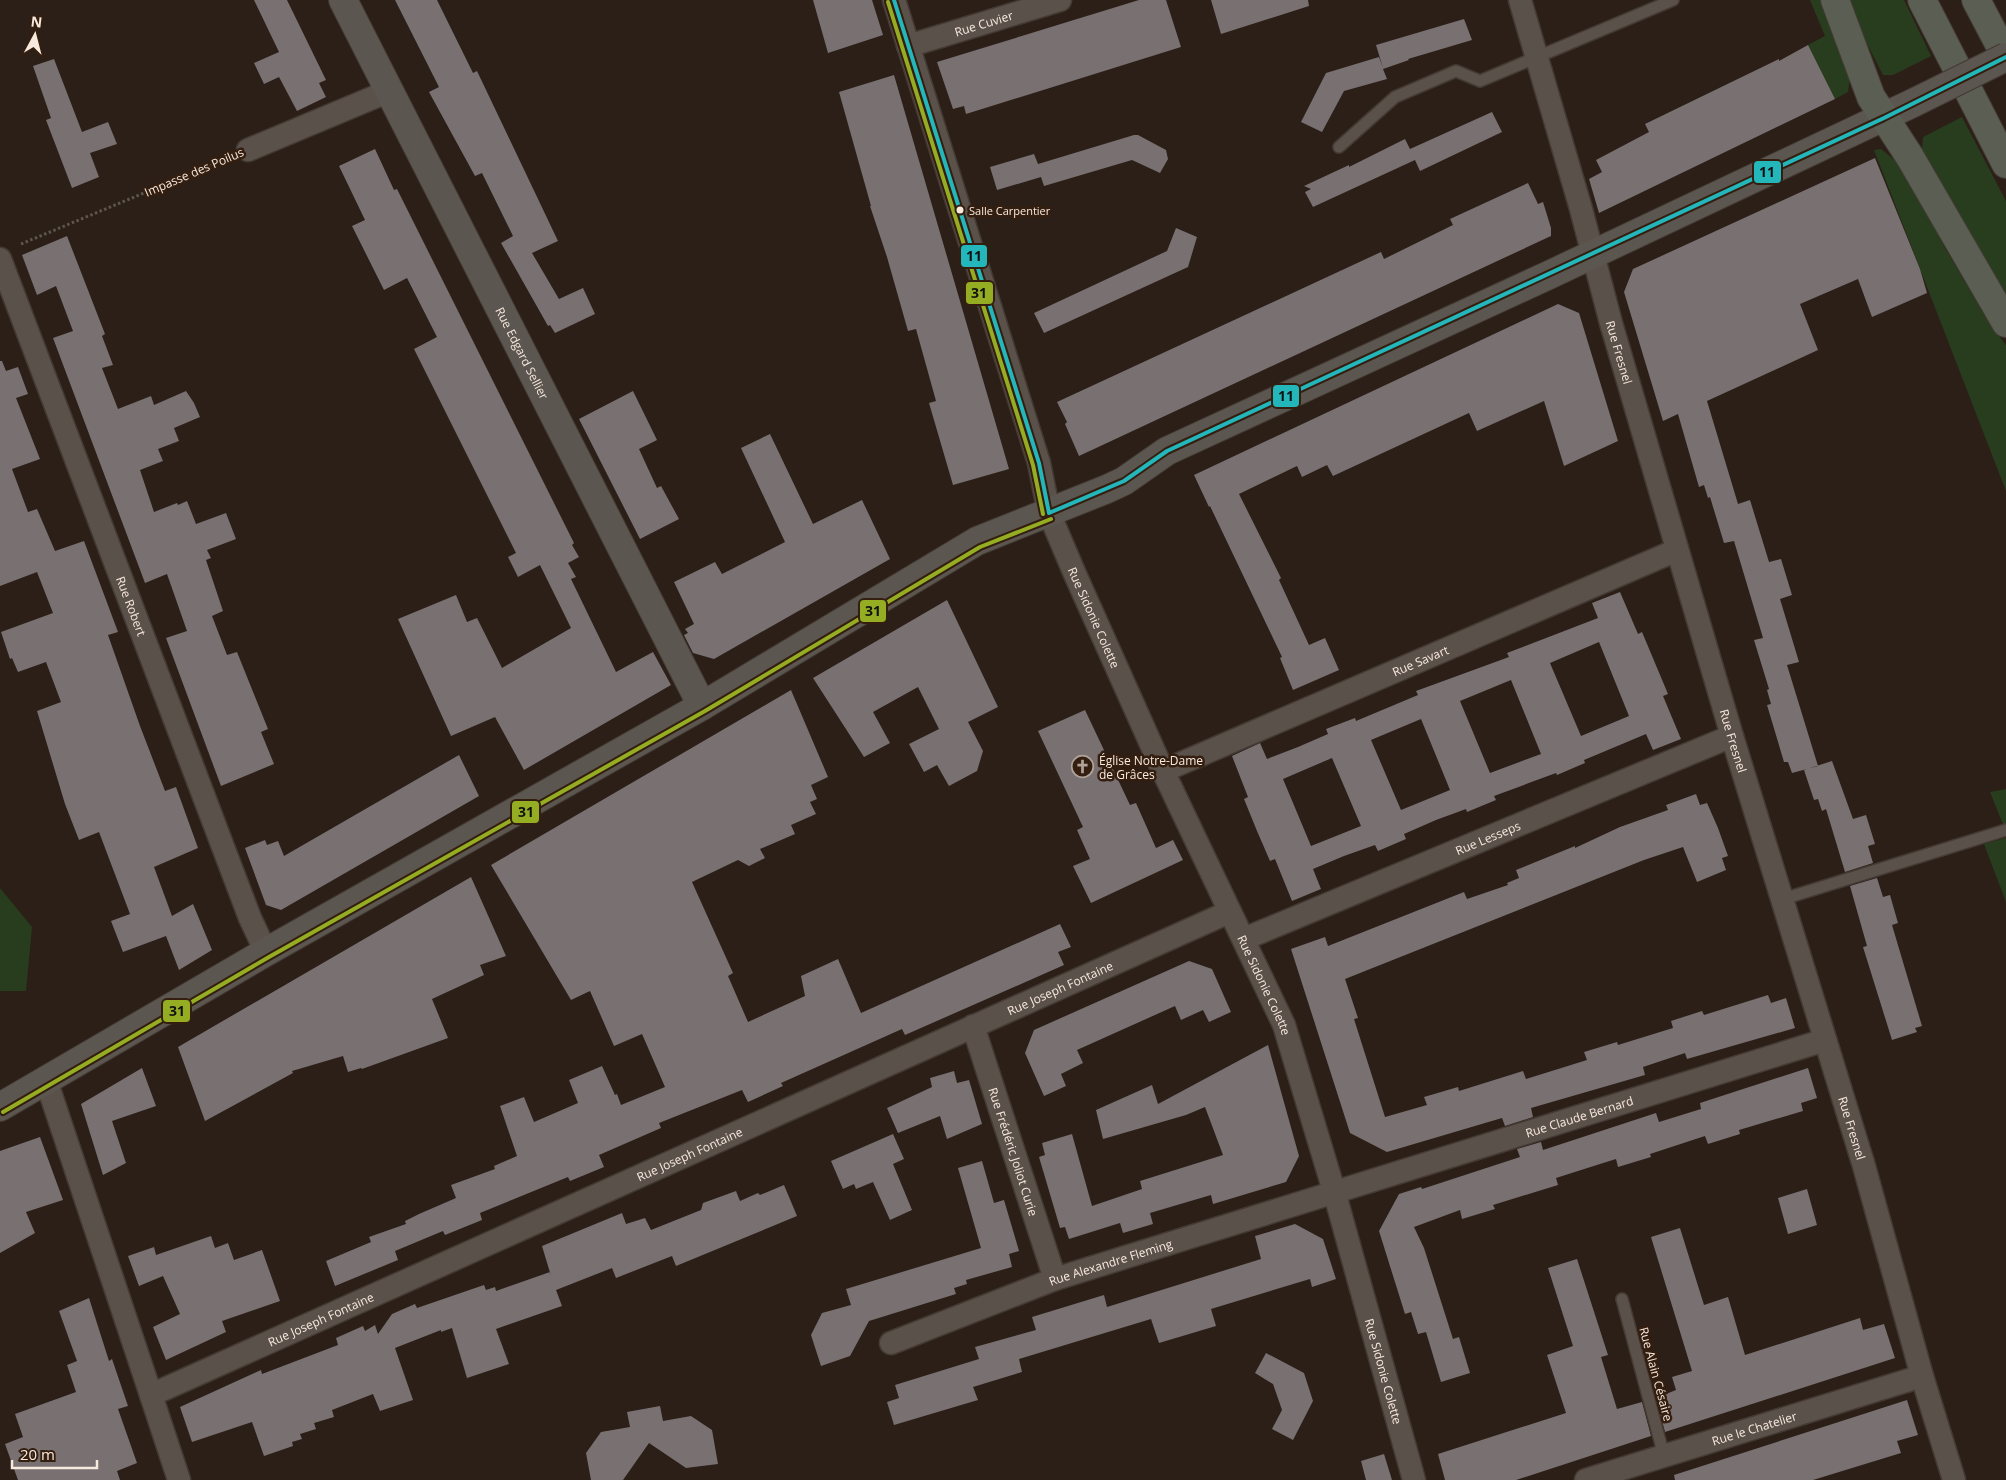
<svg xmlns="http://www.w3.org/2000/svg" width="2006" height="1480" viewBox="0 0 2006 1480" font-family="'Open Sans',sans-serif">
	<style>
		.green { fill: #283d1e }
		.building { fill: #797072; fill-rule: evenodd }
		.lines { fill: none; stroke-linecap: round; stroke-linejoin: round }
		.lane-casing { stroke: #443a34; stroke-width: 14 }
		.street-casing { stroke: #443a34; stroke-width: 25 }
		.secondary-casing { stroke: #443a34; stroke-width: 30 }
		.highway-casing { stroke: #443a34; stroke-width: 30 }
		.path { stroke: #5d554f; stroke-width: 3; stroke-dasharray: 2.5 2.5; stroke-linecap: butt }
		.lane { stroke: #5b514b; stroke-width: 11 }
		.street { stroke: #5b514b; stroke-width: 22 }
		.secondary { stroke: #5b564f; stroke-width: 28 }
		.highway { stroke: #5b5e53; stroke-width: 28 }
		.secondary-bridge-casing { stroke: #443a34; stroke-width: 30; stroke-linecap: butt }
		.secondary-bridge { stroke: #5b564f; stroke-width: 28 }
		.bus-1-casing { stroke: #331e0f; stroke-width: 8 }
		.bus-2-casing { stroke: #331e0f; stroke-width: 8 }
		.bus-1 { stroke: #23b6bb; stroke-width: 4 }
		.bus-2 { stroke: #94ad23; stroke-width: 4 }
		.bus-dot { fill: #f8e9df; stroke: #331e0f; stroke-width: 2 }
		.labels { text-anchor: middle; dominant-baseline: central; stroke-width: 5; stroke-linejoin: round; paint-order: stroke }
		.bus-label { font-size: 11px; fill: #f8e9df; stroke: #331e0f; text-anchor: start }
		.street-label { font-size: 12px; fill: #f8e9df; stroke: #331e0f }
		.poi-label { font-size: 12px; fill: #f8e9df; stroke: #331e0f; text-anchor: start }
		.line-badge { stroke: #331e0f; stroke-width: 2 }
		.pale-badge-label { font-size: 14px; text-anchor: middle; font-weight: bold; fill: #111 }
	</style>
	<rect width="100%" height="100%" fill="#2b1f17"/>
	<!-- green -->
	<path class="green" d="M1810,0H1822L1850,77L1848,92L1835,99L1808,45L1825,36Z
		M1848,0H1904L1931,56L1893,75H1883L1856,22Z
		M1962,117L2006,201V298L1922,149L1923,137Z
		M1881,149L1901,165L1945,248L1989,323L2006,345V491L1874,150Z
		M2006,789V832L1990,792Z
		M2006,838V902L1984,844Z
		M0,888L32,927L26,991H0Z"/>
	<!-- building -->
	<path class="building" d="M254,0H287L326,80L319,83L326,97L297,111L279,77L264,84L254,63L279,52Z
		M395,0H437L473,73L477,71L558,241L532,253L559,299L583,288L595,314L555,333L550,325L548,326L501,243L513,236L482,173L475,176L429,92L439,87Z
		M813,0H872L883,35L828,53Z
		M1139,0H1166L1181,47L966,114L964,106L953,109L937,62Z
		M1211,0H1308L1309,6L1221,34Z
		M1464,19L1472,40L1408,59L1409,60L1383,69L1387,79L1344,91L1322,132L1301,122L1326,73L1379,57L1383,68L1376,45Z
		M1808,45L1835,99L1599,213L1589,179L1602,172L1596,160L1649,132L1645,124L1779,59V61Z
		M54,59L82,132L108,122L117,144L90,153L99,177L72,188L46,120L51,118L33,66Z
		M894,75L1009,469L953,485L929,403L936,401L916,329L908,331L887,257L870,206H871L839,92Z
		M1492,112L1502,132L1420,171L1415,160L1313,207L1305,192L1311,189L1304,186L1349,165V167L1405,139L1410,149Z
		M1134,135H1138L1166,150L1168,159L1160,173L1132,160L1044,186L1041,177L997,190L990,167L1034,154L1038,164Z
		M375,149L394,190L397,189L574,543L572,545L579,557L568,563L576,577L571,579L616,672L653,652L671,685L524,770L495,717L451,736L398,619L456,595L467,622L477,618L502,668L571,628L540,565L518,577L508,557L516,553L414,349L437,337L407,278L384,290L352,226L365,220L339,166Z
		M1875,158L1920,269L1927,293L1872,317L1858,279L1800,304L1818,350L1707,401L1738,504L1750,500L1769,562L1781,559L1792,595L1780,599L1799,662L1787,665L1818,766L1792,773L1788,762H1784L1767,705L1771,704L1767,690L1769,689L1754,640L1763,638L1734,541L1724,543L1710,497L1708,498L1704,485L1699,487L1678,414L1663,421L1624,292L1633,269Z
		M1528,183L1538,204L1543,202L1551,228V236L1079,456L1065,424L1067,422L1057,402L1381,252L1384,259L1453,225L1450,219Z
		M1176,228L1197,237L1188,267L1044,333L1034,313L1167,251Z
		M67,236L105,334L102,336L113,365L102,368L118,409L151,396L154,405L186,391L194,403L200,417L174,428L179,441L158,449L163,461L140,470L154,512L177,503L178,505L187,501L196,524L226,513L236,539L207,550L211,558L206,560L223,611L212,616L227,655L237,652L268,729L261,732L274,764L221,786L166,638L187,631L167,574L145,583L53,338L73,331L56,286L37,295L22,255Z
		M1558,304L1579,313L1618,441L1564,466L1544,401L1477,431L1469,413L1333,476L1327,465L1302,477L1297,466L1239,494L1281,578L1279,580L1309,645L1325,638L1339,670L1293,690L1280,658L1282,657L1210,506L1209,507L1194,475Z
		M0,361H2L6,371L18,367L28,394L16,398L40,459L12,469L28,512L37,509L55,551L84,541L118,632L108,635L140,726L165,791L176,787L198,848L154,867L172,916L193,904L212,950L179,970L166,936L123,952L111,921L130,914L99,832L79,840L65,804L37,711L61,702L46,662L18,672L12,658L10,659L1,632L53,613L37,572L0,586Z
		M633,391L657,440L639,449L657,488L661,486L679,519L640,539L579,419Z
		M770,434L813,524L862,500L890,559L714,659L693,653L684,635L688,633L685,629L694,624L674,582L715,562L722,574L785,542L741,448Z
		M1620,592L1638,634L1642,632L1668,694L1663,696L1681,739L1653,750L1646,734L1584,760L1585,763L1557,775L1556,773L1494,796L1496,800L1467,812L1466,809L1436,820L1404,834L1406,839L1378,851L1375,845L1344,856L1313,869L1321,889L1292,901L1275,859L1270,861L1257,831L1244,799L1248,797L1232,756L1260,743L1267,759L1298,747L1328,734L1326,729L1355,718L1356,721L1418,695L1416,691L1509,657L1507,653L1598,618L1592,603ZM1599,642L1629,716L1581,736L1550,663ZM1511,680L1541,754L1490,773L1460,701ZM1421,719L1450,790L1401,810L1371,740ZM1332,758L1361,826L1311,846L1283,779Z
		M947,600L998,707L968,722L983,751L977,771L949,786L937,765L924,772L909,744L939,729L918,687L873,712L890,743L864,757L813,678Z
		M791,690L828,777L811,785L817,799L810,802L816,814L791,825L795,834L760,849L765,858L749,866L738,860L692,882L733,973L728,976L748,1022L805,996L801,976L838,959L861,1013L1060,924L1071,947L1058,952L1064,965L905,1035L902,1029L781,1083L783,1086L748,1102L742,1090L659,1123L661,1128L599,1155L604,1167L570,1181L568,1177L480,1213L482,1220L445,1235L443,1231L395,1251L398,1260L335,1286L326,1261L371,1242L369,1237L406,1224L405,1221L419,1214L456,1198L451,1185L495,1169L494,1166L517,1156L500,1106L524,1097L534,1122L578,1103L569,1080L602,1066L615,1095L617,1094L621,1105L665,1087L642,1034L614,1046L590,991L571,1000L491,865Z
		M1085,710L1130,805L1136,803L1156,848L1173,840L1183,860L1091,903L1073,866L1090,859L1077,830L1083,827L1038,731Z
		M459,755L479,796L281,910L266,905L245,848L265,840L267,845L278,841L284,856Z
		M1832,761L1853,819L1866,815L1875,844L1868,846L1873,863L1845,872L1826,809L1822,811L1818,799L1814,800L1804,770Z
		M1696,794L1700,805L1707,803L1718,828L1728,856L1722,858L1726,870L1697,882L1683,847L1644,860L1345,979L1358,1018L1354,1019L1385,1117L1427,1105L1424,1097L1458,1087L1459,1091L1523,1071L1526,1079L1587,1060L1584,1052L1617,1042L1618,1045L1673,1028L1671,1021L1702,1011L1704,1015L1768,995L1771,1003L1786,998L1795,1028L1687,1059L1685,1053L1643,1067L1645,1075L1531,1108L1533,1117L1505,1126L1502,1118L1387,1152L1350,1133L1291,949L1325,937L1328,946L1464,892L1467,899L1508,885L1507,883L1519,878L1516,870L1575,846V848L1620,827L1668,810L1666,805Z
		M471,877L506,956L480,965L484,975L432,999L448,1038L362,1069L361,1068L348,1072L343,1056L292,1071L293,1073L205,1121L178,1047Z
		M1877,878L1883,897L1890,895L1898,923L1892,925L1922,1026L1915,1028L1917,1032L1892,1040L1863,947L1867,946L1850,886Z
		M1189,961L1212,969L1231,1012L1209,1022L1203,1010L1181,1020L1175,1006L1077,1050L1083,1063L1061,1074L1066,1086L1044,1096L1025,1053L1034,1030Z
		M1268,1045L1299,1156L1286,1182L1213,1204L1211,1195L1150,1213L1153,1224L1123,1233L1120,1223L1069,1239L1065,1227L1060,1228L1039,1157L1045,1155L1042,1143L1072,1134L1092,1206L1142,1189L1140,1181L1223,1155L1205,1107L1186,1115L1103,1139L1096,1110L1152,1085L1158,1104Z
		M142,1068L156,1106L112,1121L126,1163L103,1175L81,1104Z
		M1808,1068L1817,1098L1801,1103L1803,1111L1739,1130L1740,1134L1708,1144L1705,1136L1650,1154L1651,1157L1618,1167L1616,1159L1600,1164L1556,1178L1558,1185L1493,1205L1495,1209L1462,1219L1460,1210L1414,1227L1424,1248L1453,1339L1459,1337L1470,1373L1441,1382L1426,1332L1418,1334L1411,1312L1405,1314L1379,1231L1399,1194L1421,1187L1422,1189L1520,1157L1517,1149L1541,1142L1543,1150L1656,1113L1659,1122L1701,1109L1700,1103Z
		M954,1071L957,1083L969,1080L982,1124L947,1139L940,1116L898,1133L887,1108L932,1087L930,1078Z
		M893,1134L904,1159L893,1164L912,1210L890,1220L873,1182L856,1189L854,1184L843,1189L831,1161Z
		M40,1137L63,1200L26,1212L35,1233L0,1253V1151Z
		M982,1161L994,1203L1004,1200L1019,1251L1009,1254L1012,1267L966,1280L967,1284L954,1288L956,1294L869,1321L850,1356L821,1366L811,1335L822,1313L851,1305L846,1289L981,1248L958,1168Z
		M784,1185L797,1216L676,1266L672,1256L616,1278L612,1268L556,1290L562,1306L496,1329L509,1364L467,1378L452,1328L441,1332V1330L395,1348L413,1400L380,1411L373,1394L332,1410L334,1417L314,1423L316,1429L300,1434L302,1439L292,1442L293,1446L264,1456L252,1422L192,1442L180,1407L261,1370L262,1374L338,1345L336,1338L363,1326L365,1331L375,1325L378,1334L392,1314L415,1304L417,1308L484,1285L486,1290L495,1287L496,1291L550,1272L551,1276L542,1246L622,1213L626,1224L645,1218L651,1230L701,1210L703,1203L736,1191L740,1201L758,1193L760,1195Z
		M1807,1189L1817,1225L1788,1234L1778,1198Z
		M1295,1224L1323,1239L1336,1279L1312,1287L1310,1279L1211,1309L1216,1326L1159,1343L1151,1319L1019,1359L1022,1372L973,1387L978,1400L894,1425L887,1402L899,1398L895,1385L979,1359L975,1347L1036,1330L1032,1317L1104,1295L1107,1307L1261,1259L1255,1236Z
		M1680,1228L1704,1305L1728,1297L1745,1355L1860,1318L1863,1330L1884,1324L1895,1358L1665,1432L1656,1398L1676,1390L1672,1377L1692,1371L1651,1237Z
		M211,1236L215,1248L228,1243L234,1260L262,1250L280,1301L222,1321L226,1332L166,1360L153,1327L180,1314L163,1276L139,1286L128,1256L154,1247L156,1255Z
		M1577,1259L1608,1355L1601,1357L1617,1409L1642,1402L1651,1436L1516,1480H1445L1438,1454L1566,1413L1547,1355L1573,1346L1548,1268Z
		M89,1298L109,1361L112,1359L128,1406L118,1409L137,1463L117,1471L120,1480H18L5,1444L23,1437L15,1414L76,1392L67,1365L77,1361L59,1311Z
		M1266,1353L1304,1373L1313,1401L1293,1440L1272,1429L1282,1410L1273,1384L1255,1373Z
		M1907,1400L1918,1435L1897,1441L1901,1453L1813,1480H1675L1674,1475Z
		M660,1406L663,1421L691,1416L712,1430L718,1464L686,1468L649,1443L623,1480H591L586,1453L601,1432L630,1427L627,1412Z
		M1384,1454L1392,1480H1366L1361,1461Z"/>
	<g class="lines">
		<defs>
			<path id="lane" d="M1339,147L1395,97L1456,71L1480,81L1673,0
				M1783,899L2006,830
				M1622,1299L1664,1456"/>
			<g id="street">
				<path id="s1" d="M894,0L1039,463L1049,513L1074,572L1163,771L1284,1025L1334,1191L1414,1480"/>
				<path id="s2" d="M1520,0L1581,209L1611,323L1732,736L1864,1166L1922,1376L1954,1480"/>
				<path id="s3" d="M908,46L1060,0"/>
				<path d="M248,150L389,91"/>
				<path id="s4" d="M0,259L250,918L266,952"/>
				<path id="s5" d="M1163,771L1677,550"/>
				<path id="s6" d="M1244,939L1732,736"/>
				<path id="s7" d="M973,1026L1055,1279"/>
				<path id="s8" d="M46,1080L151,1395L1229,912"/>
				<path id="s9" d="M891,1343L1055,1279L1825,1040"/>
				<path d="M151,1395L179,1480"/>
				<path id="s10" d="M1586,1480L1922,1376"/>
			</g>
			<g id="secondary">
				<path id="s11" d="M343,0L702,706"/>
				<path d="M0,1107L266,952L702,706L977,541L1107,489L1124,481L1167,451L1549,275L1913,103"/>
			</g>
			<path id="highway" d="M1835,0L1871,97L1910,157L2006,323
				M1922,0L2006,164
				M1976,0L2006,57"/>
		</defs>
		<!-- lane casing -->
		<use href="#lane" class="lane-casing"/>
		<!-- street casing -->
		<use href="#street" class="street-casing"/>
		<!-- secondary casing -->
		<use href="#secondary" class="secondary-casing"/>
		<!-- highway casing -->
		<use href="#highway" class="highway-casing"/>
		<!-- path -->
		<path class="path" d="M21,244L226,159"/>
		<!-- lane -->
		<use href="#lane" class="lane"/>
		<!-- street -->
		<use href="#street" class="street"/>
		<!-- secondary -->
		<use href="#secondary" class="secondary"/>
		<!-- highway -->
		<use href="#highway" class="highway"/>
		<defs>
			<path id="secondary-bridge" d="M1913,103L2006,57"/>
		</defs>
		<!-- secondary-bridge casing -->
		<use href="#secondary-bridge" class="secondary-bridge-casing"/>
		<!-- secondary-bridge -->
		<use href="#secondary-bridge" class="secondary-bridge"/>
		<defs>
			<path id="bus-1" d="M894,0L1039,463L1049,513
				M1049,513L1124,481L1167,451L1884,118L2006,57"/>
			<path id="bus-2" d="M888,2L1033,465L1043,514
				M3,1112L269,957L705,711L980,547L1051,519"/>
		</defs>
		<!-- bus-1 casing -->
		<use href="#bus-1" class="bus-1-casing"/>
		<!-- bus-2 casing -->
		<use href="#bus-2" class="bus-2-casing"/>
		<!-- bus-1 -->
		<use href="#bus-1" class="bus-1"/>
		<!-- bus-2 -->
		<use href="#bus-2" class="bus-2"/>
	</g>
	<!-- icons -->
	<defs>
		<symbol id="church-ring" viewBox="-11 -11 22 22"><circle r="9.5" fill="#331e0f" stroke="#b0a299" stroke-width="1.5"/><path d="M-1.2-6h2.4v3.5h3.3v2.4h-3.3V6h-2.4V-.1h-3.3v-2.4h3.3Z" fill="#b0a299"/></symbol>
	</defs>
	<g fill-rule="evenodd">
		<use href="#church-ring" x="1070" y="754" width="25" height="25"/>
	</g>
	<!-- markers -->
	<circle class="bus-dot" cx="960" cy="210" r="4.5"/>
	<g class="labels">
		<!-- bus labels -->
		<g class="bus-label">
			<text x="969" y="210">Salle Carpentier</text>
		</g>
		<!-- street labels -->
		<g class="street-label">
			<text stroke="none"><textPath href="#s3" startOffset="79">Rue Cuvier</textPath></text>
			<text transform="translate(194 172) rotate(-23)">Impasse des Poilus</text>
			<text stroke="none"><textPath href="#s11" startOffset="396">Rue Edgard Sellier</textPath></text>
			<text stroke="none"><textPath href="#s2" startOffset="366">Rue Fresnel</textPath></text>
			<text stroke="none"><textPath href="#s4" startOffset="371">Rue Robert</textPath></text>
			<text stroke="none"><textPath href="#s1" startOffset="650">Rue Sidonie Colette</textPath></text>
			<text stroke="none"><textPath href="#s5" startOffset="280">Rue Savart</textPath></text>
			<text stroke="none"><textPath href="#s2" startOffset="771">Rue Fresnel</textPath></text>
			<text stroke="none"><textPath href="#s6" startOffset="264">Rue Lesseps</textPath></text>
			<text stroke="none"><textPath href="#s1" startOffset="1055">Rue Sidonie Colette</textPath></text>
			<text stroke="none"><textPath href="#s8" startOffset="1328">Rue Joseph Fontaine</textPath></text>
			<text stroke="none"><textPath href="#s9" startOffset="725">Rue Claude Bernard</textPath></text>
			<text stroke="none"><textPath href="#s2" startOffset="1176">Rue Fresnel</textPath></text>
			<text stroke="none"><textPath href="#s7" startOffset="132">Rue Frédéric Joliot Curie</textPath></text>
			<text stroke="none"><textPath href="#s8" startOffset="922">Rue Joseph Fontaine</textPath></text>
			<text stroke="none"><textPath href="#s9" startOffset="234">Rue Alexandre Fleming</textPath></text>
			<text stroke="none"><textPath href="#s8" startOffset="518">Rue Joseph Fontaine</textPath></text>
			<text stroke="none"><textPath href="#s1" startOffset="1460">Rue Sidonie Colette</textPath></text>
			<text transform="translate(1656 1374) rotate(75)">Rue Alain Césaire</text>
			<text stroke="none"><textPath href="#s10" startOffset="176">Rue le Chatelier</textPath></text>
		</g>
		<!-- poi labels -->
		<g class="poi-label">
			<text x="1099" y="760">Église Notre-Dame<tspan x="1099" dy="14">de Grâces</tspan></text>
		</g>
	</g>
	<g class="line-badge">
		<rect x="1753" y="160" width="29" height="24" rx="5" fill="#23b6bb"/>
		<rect x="960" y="244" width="28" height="24" rx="5" fill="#23b6bb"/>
		<rect x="965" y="281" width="29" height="24" rx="5" fill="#94ad23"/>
		<rect x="1272" y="384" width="28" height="24" rx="5" fill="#23b6bb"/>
		<rect x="859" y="599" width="28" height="24" rx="5" fill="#94ad23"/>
		<rect x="511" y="800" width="29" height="24" rx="5" fill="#94ad23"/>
		<rect x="162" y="999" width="29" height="24" rx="5" fill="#94ad23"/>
	</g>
	<g class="pale-badge-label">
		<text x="1767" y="177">11</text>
		<text x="974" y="261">11</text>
		<text x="979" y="298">31</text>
		<text x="1286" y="401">11</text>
		<text x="873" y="616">31</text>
		<text x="526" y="817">31</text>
		<text x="177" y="1016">31</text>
	</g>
	<!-- north arrow -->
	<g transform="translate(35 35) rotate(7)" stroke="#331e0f" stroke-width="4" paint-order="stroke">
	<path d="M0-4L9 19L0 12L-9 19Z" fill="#f8e9df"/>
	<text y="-8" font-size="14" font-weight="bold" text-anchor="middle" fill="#f8e9df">N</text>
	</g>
	<!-- scale -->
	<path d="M12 1460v8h85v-8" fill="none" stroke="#f8e9df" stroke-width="2.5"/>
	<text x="20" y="1460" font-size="15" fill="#f8e9df" stroke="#331e0f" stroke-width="4" paint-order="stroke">20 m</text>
</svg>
